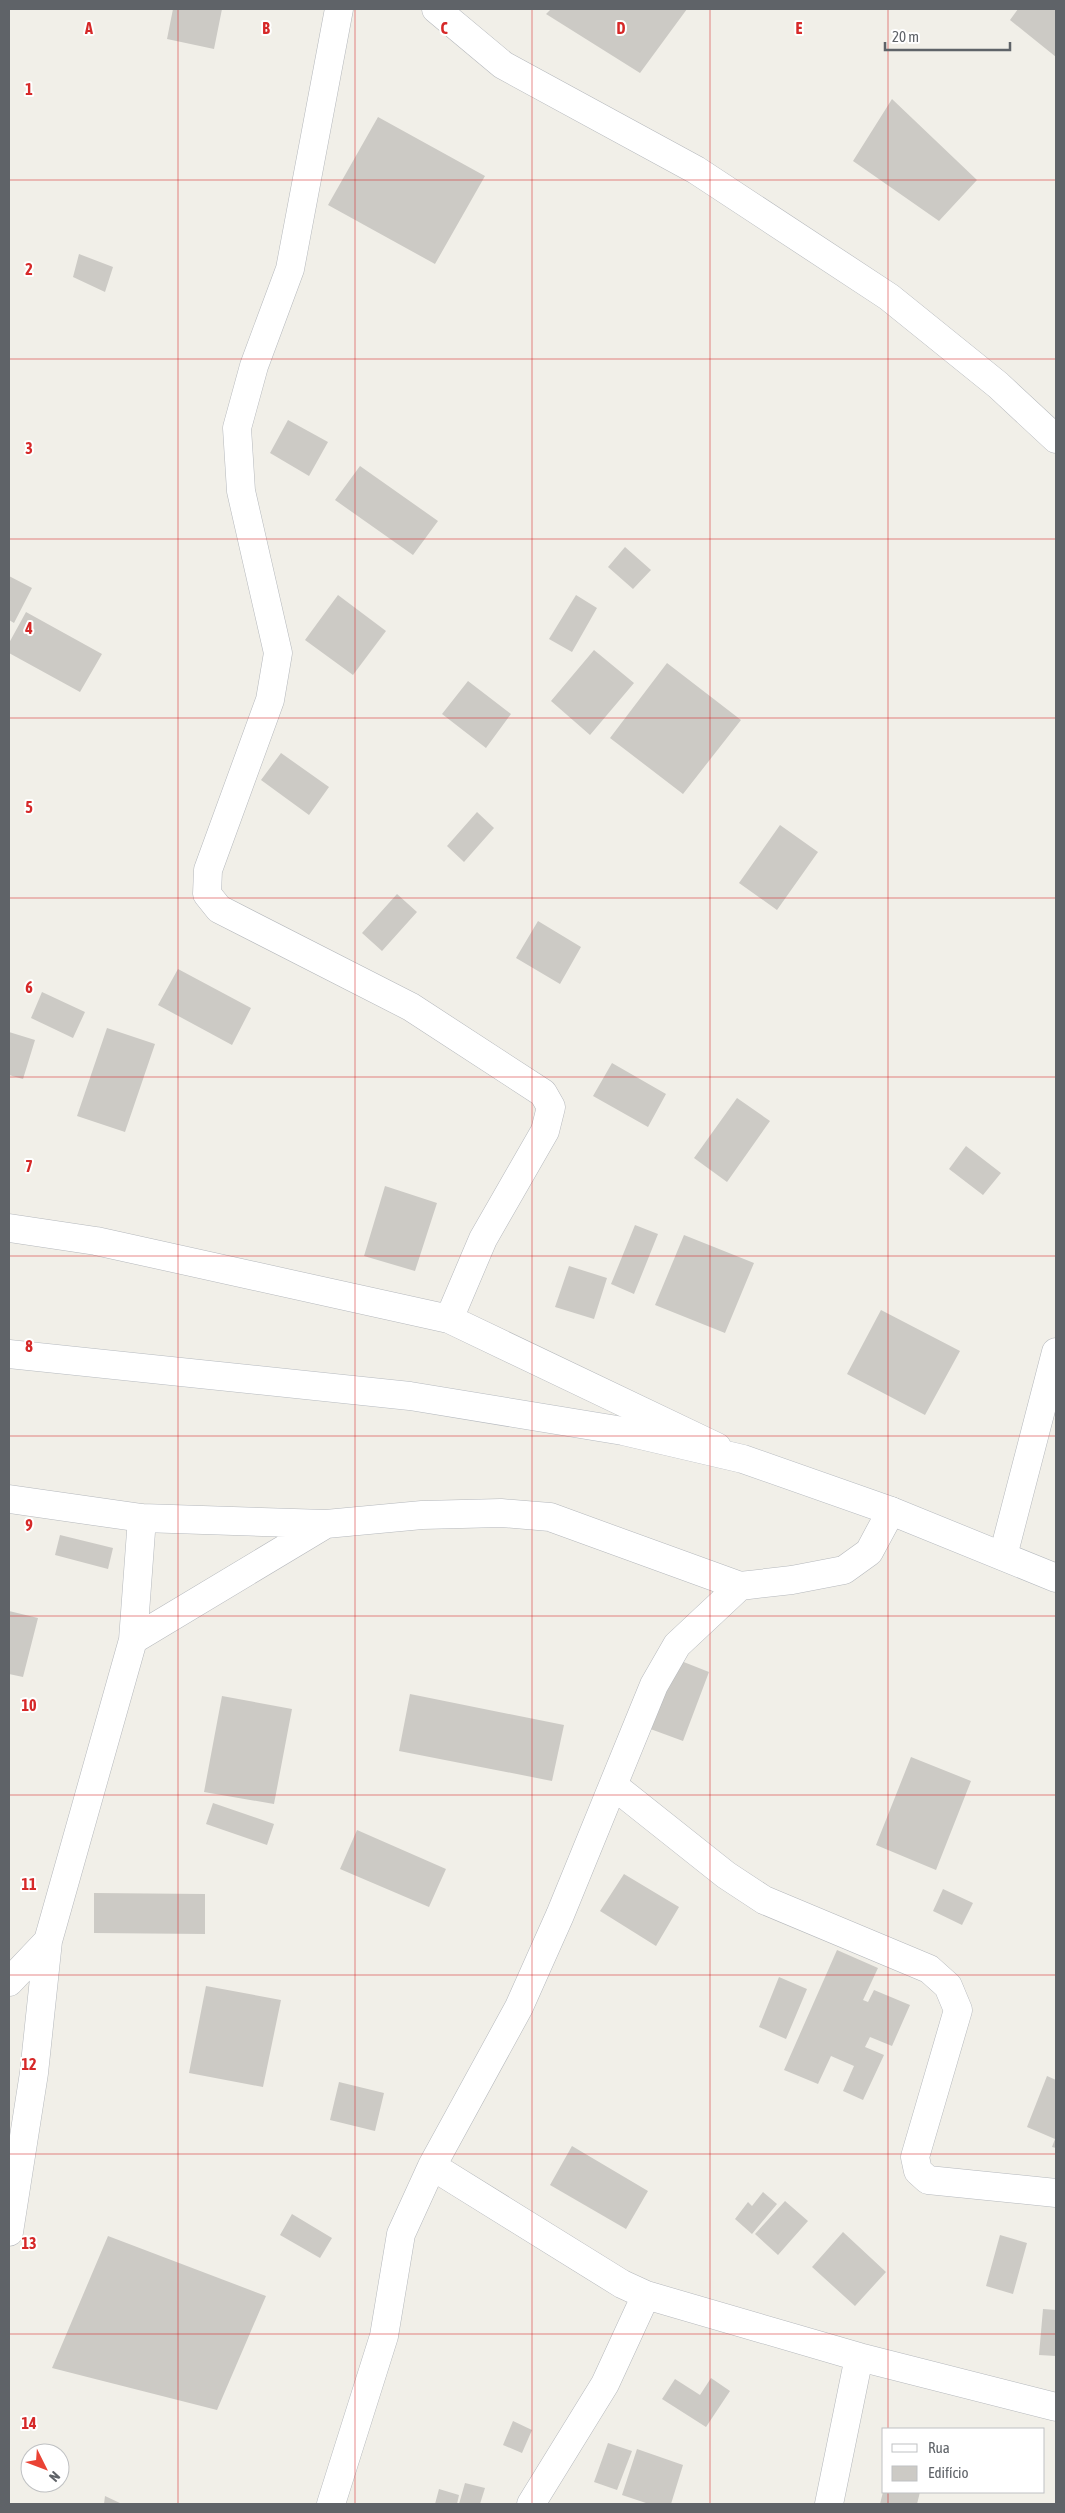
<svg xmlns="http://www.w3.org/2000/svg" width="1065" height="2513" viewBox="0 0 1065 2513" font-family="'Asap Condensed',sans-serif">
	<style>
		.building { fill: #cccac5 }
		.lines { fill: none; stroke-linecap: round; stroke-linejoin: round }
		.minor-casing { stroke: #b5b8bc; stroke-width: 29 }
		.secondary-casing { stroke: #b6babf; stroke-width: 29 }
		.minor { stroke: #fff; stroke-width: 28 }
		.secondary { stroke: #fff; stroke-width: 28 }
		.grid { fill: none; stroke: #d62828; stroke-width: 1; stroke-opacity: 0.55 }
		.grid-label { font-size: 16px; text-anchor: middle; font-weight: bold; fill: #d62828; stroke: #fff; stroke-width: 4; stroke-linejoin: round; paint-order: stroke }
	</style>
	<rect width="100%" height="100%" fill="#f1efe8"/>
	<!-- building -->
	<path class="building" d="M173,9H222L214,49L167,39Z
		M551,9H687L640,73L546,14Z
		M1018,9H1056V57L1010,20Z
		M892,99L977,180L939,221L853,161Z
		M378,117L485,176L435,264L328,205Z
		M79,254L113,267L105,292L73,277Z
		M288,420L328,442L309,476L270,453Z
		M360,466L438,521L413,555L335,500Z
		M625,547L651,570L633,589L608,567Z
		M9,576L32,588L14,623L9,620Z
		M338,595L386,631L353,675L305,640Z
		M576,595L597,608L572,652L549,639Z
		M26,612L102,654L80,692L9,653V643Z
		M594,650L634,683L590,735L551,701Z
		M667,663L741,720L683,794L610,738Z
		M468,681L511,714L486,748L442,714Z
		M281,753L329,787L309,815L261,780Z
		M477,812L494,828L464,862L447,846Z
		M780,825L818,852L777,910L739,883Z
		M397,894L417,912L382,951L362,933Z
		M538,921L581,947L560,984L516,958Z
		M178,969L251,1008L232,1045L158,1005Z
		M42,992L85,1012L73,1038L31,1018Z
		M107,1028L155,1044L125,1132L77,1116Z
		M9,1032L35,1040L23,1079L9,1075Z
		M612,1063L666,1094L648,1127L593,1096Z
		M737,1098L770,1121L727,1182L694,1158Z
		M966,1146L1001,1173L983,1195L949,1169Z
		M385,1186L437,1203L415,1271L364,1256Z
		M635,1225L658,1234L634,1294L611,1284Z
		M684,1235L754,1263L725,1333L655,1305Z
		M569,1266L607,1278L594,1319L555,1307Z
		M881,1310L960,1351L925,1415L847,1374Z
		M60,1535L113,1548L108,1569L55,1555Z
		M9,1611L38,1618L23,1677L9,1674Z
		M671,1657L709,1672L683,1741L645,1727Z
		M410,1694L564,1725L552,1781L399,1751Z
		M222,1696L292,1709L274,1804L204,1792Z
		M911,1757L971,1781L936,1870L876,1845Z
		M213,1803L274,1824L267,1845L206,1824Z
		M357,1830L446,1869L429,1907L340,1869Z
		M624,1874L679,1907L656,1946L600,1911Z
		M943,1889L973,1903L962,1925L933,1911Z
		M94,1893L205,1894V1934L94,1933Z
		M837,1950L878,1968L863,2000L868,2002L874,1990L910,2005L892,2046L870,2037L865,2047L884,2055L863,2100L843,2091L854,2066L831,2056L818,2084L784,2070Z
		M779,1977L807,1989L786,2039L759,2027Z
		M206,1986L281,2000L263,2087L189,2073Z
		M1047,2076L1056,2080V2148L1052,2147L1055,2139L1027,2127Z
		M339,2082L384,2093L375,2131L330,2120Z
		M572,2146L648,2191L626,2229L550,2185Z
		M763,2192L777,2204L752,2234L735,2219L748,2202L752,2206Z
		M785,2201L808,2221L778,2255L755,2234Z
		M292,2214L332,2238L320,2258L280,2235Z
		M843,2232L886,2272L855,2306L812,2267Z
		M1000,2235L1027,2243L1013,2294L986,2286Z
		M108,2236L266,2296L217,2410L52,2368Z
		M1043,2309L1056,2310V2356L1039,2355Z
		M711,2378L730,2391L706,2427L662,2399L675,2379L700,2395Z
		M513,2421L532,2430L522,2453L503,2445Z
		M608,2443L632,2451L617,2490L594,2482Z
		M637,2449L683,2465L671,2504H649L622,2495Z
		M465,2483L485,2488L480,2504H459Z
		M439,2489L459,2495L457,2504H435Z
		M883,2492H920L917,2504H880Z
		M105,2496L122,2504H104Z"/>
	<g class="lines">
		<defs>
			<path id="minor" d="M339,9L290,269L254,366L237,428L241,491L278,653L270,700L208,870L207,894L219,909L411,1007L543,1093L551,1107L545,1131L483,1239L449,1319
				M436,9L503,65L696,170L889,297L998,385L1056,439
				M9,1228L96,1241L449,1319L717,1447
				M9,1499L142,1518L326,1524L422,1515L501,1513L550,1517L740,1586
				M1003,1556L1056,1352
				M133,1640L326,1524
				M614,1786L726,1875L764,1900L929,1969L948,1986L958,2010L915,2157L918,2171L928,2180L1056,2193
				M9,1982L48,1941
				M432,2166L622,2284L646,2295L859,2357L1056,2407
				M9,2232L34,2073L48,1941L133,1640L142,1518
				M331,2504L384,2336L401,2234L432,2166L519,2007L560,1915L654,1685L677,1645L740,1586L792,1580L844,1570L869,1552L891,1511
				M531,2504L605,2384L646,2295
				M829,2504L859,2357"/>
			<path id="secondary" d="M9,1354L410,1396L623,1431L743,1459L891,1511L1056,1578"/>
		</defs>
		<!-- minor casing -->
		<use href="#minor" class="minor-casing"/>
		<!-- secondary casing -->
		<use href="#secondary" class="secondary-casing"/>
		<!-- minor -->
		<use href="#minor" class="minor"/>
		<!-- secondary -->
		<use href="#secondary" class="secondary"/>
	</g>
	<!-- grid -->
	<path class="grid" d="M178,9V2504M355,9V2504M532,9V2504M710,9V2504M888,9V2429M9,180H1056M9,359H1056M9,539H1056M9,718H1056M9,898H1056M9,1077H1056M9,1256H1056M9,1436H1056M9,1616H1056M9,1795H1056M9,1975H1056M9,2154H1056M9,2334H1056M888,2492V2504"/>
	<g class="grid-label">
		<text x="89" y="34">A</text>
		<text x="266" y="34">B</text>
		<text x="444" y="34">C</text>
		<text x="621" y="34">D</text>
		<text x="799" y="34">E</text>
		<text x="29" y="95">1</text>
		<text x="29" y="275">2</text>
		<text x="29" y="454">3</text>
		<text x="29" y="634">4</text>
		<text x="29" y="813">5</text>
		<text x="29" y="993">6</text>
		<text x="29" y="1172">7</text>
		<text x="29" y="1352">8</text>
		<text x="29" y="1531">9</text>
		<text x="29" y="1711">10</text>
		<text x="29" y="1890">11</text>
		<text x="29" y="2070">12</text>
		<text x="29" y="2249">13</text>
		<text x="29" y="2429">14</text>
	</g>
	<!-- border -->
	<rect width="1065" height="2513" fill="none" stroke="#5f6368" stroke-width="20"/>
	<!-- legend -->
	<rect x="882" y="2428" width="162" height="65" fill="#ffffff" stroke="#bfc1c3"/>
	<rect x="892" y="2444" width="25" height="8" fill="#ffffff" stroke="#bfc1c3"/>
	<text x="928" y="2453" font-size="15" fill="#5f6368">Rua</text>
	<rect x="892" y="2466" width="25" height="15" fill="#cccac5" stroke="#bfc1c3"/>
	<text x="928" y="2478" font-size="15" fill="#5f6368">Edifício</text>
	<!-- north arrow -->
	<g transform="translate(45 2468) rotate(132)"><circle r="24" fill="#ffffff" stroke="#bfc1c3"/>
	<path d="M0-4L9 19L0 12L-9 19Z" fill="#ea4335"/>
	<text y="-8" font-size="14" font-weight="bold" text-anchor="middle" fill="#5f6368">N</text>
	</g>
	<!-- scale -->
	<path d="M885 42v8h125v-8" fill="none" stroke="#5f6368" stroke-width="2.5"/>
	<text x="892" y="42" font-size="15" fill="#5f6368" stroke="#ffffff" stroke-width="4" paint-order="stroke">20 m</text>
</svg>
